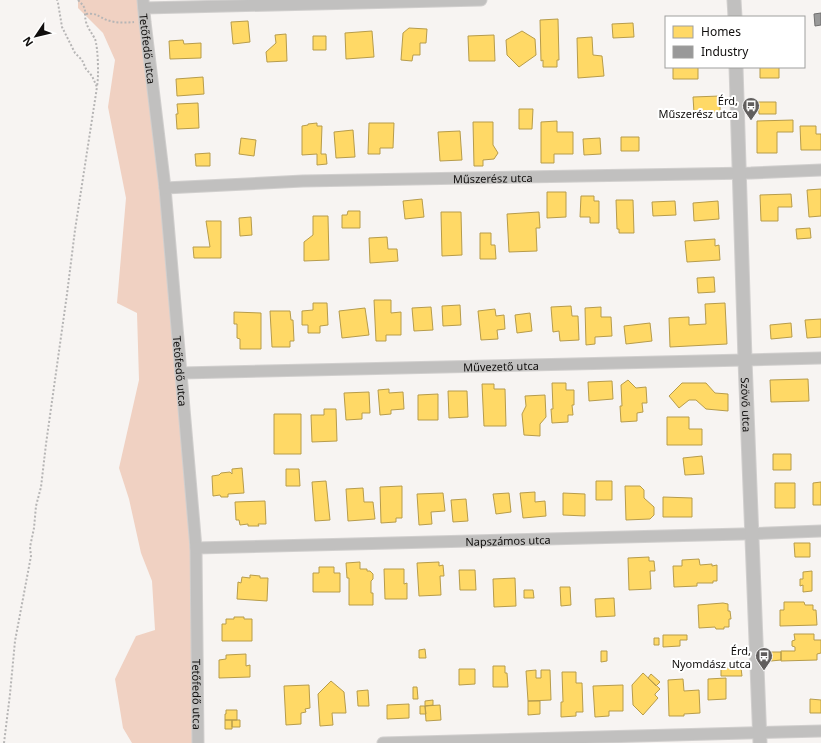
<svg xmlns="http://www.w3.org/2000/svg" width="821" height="743" viewBox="0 0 821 743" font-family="'Noto Sans',sans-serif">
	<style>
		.green { fill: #f0d1c2 }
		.homes { fill: #ffd966; stroke: #b79c4b }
		.industry { fill: #999; stroke: #706f6f }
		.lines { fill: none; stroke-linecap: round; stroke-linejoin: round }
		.minor-casing { stroke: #d1cfce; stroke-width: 13 }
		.tertiary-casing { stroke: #d1cfce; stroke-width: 15 }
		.path { stroke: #b6b5b5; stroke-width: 2; stroke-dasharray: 2 2; stroke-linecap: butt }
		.minor { stroke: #c1c0bf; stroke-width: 11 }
		.tertiary { stroke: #c1c0bf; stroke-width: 13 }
		.labels { text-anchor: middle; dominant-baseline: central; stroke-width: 4; stroke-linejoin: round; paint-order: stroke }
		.street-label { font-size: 11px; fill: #100e0d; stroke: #fff }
		.poi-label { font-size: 11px; fill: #100e0d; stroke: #fff; text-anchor: end }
	</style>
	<rect width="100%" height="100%" fill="#f7f4f2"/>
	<!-- green -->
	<path class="green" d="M78,0H143L196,548L198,743H132L123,728L115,679L136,636L155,630L152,581L141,553L129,499L119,468L139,380L137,313L117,303L126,198L108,107L115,60L103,33L78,8Z"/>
	<!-- homes -->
	<path class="homes" d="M558,19L559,60H557V67H543V60L541,61L540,20Z
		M248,21L250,42L233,44L231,22Z
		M633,23L634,37L613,38L612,24Z
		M409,28L427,29L426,43H420V55H413L412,61L401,60L403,33Z
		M372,31L374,57L346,59L345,33Z
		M522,31L535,39L536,55L519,67L507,55L506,40Z
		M286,34L287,61L267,62L266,52L276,43L275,35Z
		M494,35L495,61H469L468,36Z
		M313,36H326V50H313Z
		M592,37L593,55L602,56L604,76L578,78L577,38Z
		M183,40L184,44L201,43V58L170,59L169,41Z
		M673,67H698V79H673Z
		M760,67H779V78H760Z
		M203,77L204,94L177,96L176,79Z
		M720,96V112L694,113L693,97Z
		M758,102H776V114H759Z
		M198,103L199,128L177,129L176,114H178L177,104Z
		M519,109H533L532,129H519Z
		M793,120V132H777V153H757V121Z
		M557,121V132H573V154H554V163H541V122Z
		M473,122H493V145L498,153L494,159L483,160V166H474Z
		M317,123V126H322L321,154H326L327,164L317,165V154L302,155V126L308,125V124Z
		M369,123H394L393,148H380V154H368Z
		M800,126H816V134H821V150H801Z
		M353,130L355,157L336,158L334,132Z
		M460,131L462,160L440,161L438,132Z
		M621,137H639V151H621Z
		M241,138L256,140L254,156L239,154Z
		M600,138L601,154L584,155L583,139Z
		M210,153V166H196L195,154Z
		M821,189V216L809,217L807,190Z
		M547,192H566V217L547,218Z
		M791,194L792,207H778V221H761L760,195Z
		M581,196H594V201H599V223H590V217H580Z
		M422,199L424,217L405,219L403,201Z
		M616,200H633L634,233H619V229H617Z
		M675,201L676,215L653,216L652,202Z
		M718,201L719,219L694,221L693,203Z
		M348,211H360V228H342V215H347Z
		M441,212H461L462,255L442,256Z
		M539,212L540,228H536L537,251L509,252L507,214Z
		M313,216H328L329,260L304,261V242L313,235Z
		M251,217L252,235L240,236L239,218Z
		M206,221H221V258H194L193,247H210Z
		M810,228L811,238L797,239L796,229Z
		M480,233H491V245H495L496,259H480Z
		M387,237L388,249H397L398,261L370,263L369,238Z
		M715,239V246L719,245L720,260L687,262L685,241Z
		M714,277L715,292L698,293L697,278Z
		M374,300H391V313L401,312V335H386V341H376Z
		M313,303H327L328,325L320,326V333H308V325H302V311L313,310Z
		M725,303L727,344L670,347L669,318L689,317V325L706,324L705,304Z
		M460,305L461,325L443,326L442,306Z
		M571,306L572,316H578L579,340L560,341L559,331L553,332L551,307Z
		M431,307L433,330L414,331L412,308Z
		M601,307V317H611L612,336L595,337V344L586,345L585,308Z
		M365,308L369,335L342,338L339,311Z
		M495,309L496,316L504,315L505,329L497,330L498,339L481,340L478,311Z
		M270,311H290L291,320H293L294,341H290V347H272Z
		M234,312L261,313V349H240V339L237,338V324H234Z
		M530,313L532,331L517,333L515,315Z
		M821,319V337L807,338L805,320Z
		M650,323L652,341L626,344L624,326Z
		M791,323L792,337L771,339L770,325Z
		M808,379L809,401L771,402L770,380Z
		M628,380L636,388L646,387L647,403H642L643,412L637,413V421L621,422L620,406H622L621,385Z
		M612,381L613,399L589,401L588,382Z
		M552,383H566V390H574V405H572L573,415H568V422L552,423L551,409H553Z
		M682,383H706L715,393L728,394V411L706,409L696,400H689L679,408L669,396Z
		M482,384H494V389H505L506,426H484Z
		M389,389V393L403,392L404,409L391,410V414L380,415L378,390Z
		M448,391H467L468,417L449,418Z
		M369,392L370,413H362V419L346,420L344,393Z
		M438,394V420H418V395Z
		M545,395L546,417L540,424V436L524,435L522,414L526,406L525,396Z
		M324,409H336L337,441L312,442L311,415H324Z
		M274,414H301V454H274Z
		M667,417H689V429H702V445H667Z
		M773,454H791V470H773Z
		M702,456L704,474L685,475L683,458Z
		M242,468L244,493L228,494V497H221L220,495L213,496L212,476L219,475L221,473L230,472L232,474V469Z
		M286,469H299L300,486H286Z
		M326,481L330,520L315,521L312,482Z
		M596,481H612V500H596Z
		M821,482V505H813V483Z
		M775,483H795V508H775Z
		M402,486V518H396V522L381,523L380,487Z
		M625,486H640L644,490V498L654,507V515L650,519L626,520Z
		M363,488L364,502H373L375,519L348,521L346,489Z
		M535,492V502L545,501L546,516L523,518L520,493Z
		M443,493L445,511L431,512L432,524L419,525L417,494Z
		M509,493L511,512L496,514L493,494Z
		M563,493L585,494V516L563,515Z
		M663,497L692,498V517H663Z
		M466,499L468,521L453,522L451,500Z
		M265,501L266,524H258L259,526H248V524L240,525L239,520H236L235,502Z
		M794,543H810V557H795Z
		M649,557V561H654L655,571H650L651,589L629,590L628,558Z
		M699,559L700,565L712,564V566L717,565V581H713V583H697V586L674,587L673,566H682V560Z
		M360,562V569H367V571H370L373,574V579L371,581V593H373V605H349V578H347L346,563Z
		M439,562V566L443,565L444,576H440L441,595L419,596L417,563Z
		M319,567H334V573H340V592H313V573H319Z
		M384,569H404V584L407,583V599H385Z
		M459,570H475L476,590H460Z
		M812,571V591L803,592V585L800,586V579H803V572Z
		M250,575L260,576V578H268L267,601L237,599L238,582L241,583L242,577L250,578Z
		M515,578L516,606L494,607L493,579Z
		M560,587H570L571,605L561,606Z
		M524,590H533L534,598H524Z
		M614,598L615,616L596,617L595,599Z
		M784,602H804L805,605H813V610H816L817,625L780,626V610H784Z
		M723,603L728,604V611H730L731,619H729V627H724V629H716L715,627L699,628L698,605Z
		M234,617H244V619H252V641H222V624H226V619H234Z
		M794,634H814V640H821V653L817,654V660L781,661V651H795V647L792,646V641L795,640Z
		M663,635H687V640H680V646L663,647Z
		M654,638H659V645H654Z
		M425,649L426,658H419V650Z
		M601,651H607V661L601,662Z
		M771,652H781V660L771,661Z
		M246,654V666L250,665V677L219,678V660L226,659V655Z
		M493,666H505V673H507L508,687H493Z
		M721,668H741L742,676H721Z
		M459,669H475V684L459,685Z
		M536,670V678H541V670H550L551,700L528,701L526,671Z
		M562,672H576V683H582L583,712H576V716L561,717V702H563Z
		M643,673L660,689L655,694V695L658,698L643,715L633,705L632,685Z
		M651,674L660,682L656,686L648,678Z
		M726,678V699L708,700V679Z
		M683,679L684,691L699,690L700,713L684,714V716H669L668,680Z
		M331,681L344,692L346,713H332L333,725L320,726L318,694Z
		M309,685L310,708L305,709L306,712L301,713V724L286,725L284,686Z
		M623,685V711H609V716L595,717L593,686Z
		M413,687H417L418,699H413Z
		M368,690L369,706H358L357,691Z
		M810,699L821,700V713H810Z
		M433,700V705L425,706V701Z
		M528,701H540V714L528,715Z
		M409,704V718L387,719V705Z
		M440,705L441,720L426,721L425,706Z
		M420,706H425L426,714H420Z
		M226,710H237V720H225V714H226Z
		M225,720H232V729H225Z
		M232,720H240V727H232Z"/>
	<!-- industry -->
	<path class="industry" d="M821,13V25L815,26L814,14Z"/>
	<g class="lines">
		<defs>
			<g id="minor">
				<path id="s1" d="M143,0L145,22L165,188L196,548L198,743"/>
				<path d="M144,8L481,0"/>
				<path id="s2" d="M165,188L303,181L751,173L821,170"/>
				<path id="s3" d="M181,373L745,360L821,358"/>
				<path id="s4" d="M196,548L742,534L821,531"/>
				<path d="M383,743L821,731"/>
			</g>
			<g id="tertiary">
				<path d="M734,0L735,17"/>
				<path id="s5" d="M736,67L745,360L760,743"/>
			</g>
		</defs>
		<!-- minor casing -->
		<use href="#minor" class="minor-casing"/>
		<!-- tertiary casing -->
		<use href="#tertiary" class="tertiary-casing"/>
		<!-- path -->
		<path class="path" d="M78,0C89,11 83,9 86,22C88,29 92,33 95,39C98,47 99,77 97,86
			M86,14C98,13 97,16 107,20C115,23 125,23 134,22
			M4,743L10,694L15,641L31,556L30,547L34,528L36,506L41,487L46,444L67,294L75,230L97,87L92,76L86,69L82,60L75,53L62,27L58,3L57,0"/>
		<!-- minor -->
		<use href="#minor" class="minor"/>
		<!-- tertiary -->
		<use href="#tertiary" class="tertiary"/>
	</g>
	<!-- icons -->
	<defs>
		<symbol id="bus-pin" viewBox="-11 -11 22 30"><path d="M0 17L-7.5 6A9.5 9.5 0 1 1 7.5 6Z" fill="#615e5d" stroke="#fff"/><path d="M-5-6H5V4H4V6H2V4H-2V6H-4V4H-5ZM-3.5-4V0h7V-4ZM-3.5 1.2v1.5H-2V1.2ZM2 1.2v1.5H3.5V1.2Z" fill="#fff"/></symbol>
	</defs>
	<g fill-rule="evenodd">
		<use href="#bus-pin" x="741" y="96" width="20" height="27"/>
		<use href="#bus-pin" x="754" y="646" width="20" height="27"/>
	</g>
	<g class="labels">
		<!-- street labels -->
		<g class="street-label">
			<text stroke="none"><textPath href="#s1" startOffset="49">Tetőfedő utca</textPath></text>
			<text stroke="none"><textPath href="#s2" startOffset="328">Műszerész utca</textPath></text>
			<text stroke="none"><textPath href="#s3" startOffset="320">Művezető utca</textPath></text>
			<text stroke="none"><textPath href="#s1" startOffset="373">Tetőfedő utca</textPath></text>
			<text stroke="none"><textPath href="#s5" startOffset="338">Szövő utca</textPath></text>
			<text stroke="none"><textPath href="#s4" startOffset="312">Napszámos utca</textPath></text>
			<text stroke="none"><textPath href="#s1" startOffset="697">Tetőfedő utca</textPath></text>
		</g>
		<!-- poi labels -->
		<g class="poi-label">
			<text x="738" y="100">Érd,<tspan x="738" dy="13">Műszerész utca</tspan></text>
			<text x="751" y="650">Érd,<tspan x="751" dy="13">Nyomdász utca</tspan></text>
		</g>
	</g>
	<!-- legend -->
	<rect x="665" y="16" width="140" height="52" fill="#ffffff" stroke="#9f9f9e"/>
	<rect x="673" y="26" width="20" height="12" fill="#ffd966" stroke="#9f9f9e"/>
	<text x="701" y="36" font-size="12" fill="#100e0d">Homes</text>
	<rect x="673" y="46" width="20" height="12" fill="#999999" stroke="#9f9f9e"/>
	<text x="701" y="56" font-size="12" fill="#100e0d">Industry</text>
	<!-- north arrow -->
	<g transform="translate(36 36) rotate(235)" stroke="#ffffff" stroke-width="3" paint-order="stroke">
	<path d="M0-3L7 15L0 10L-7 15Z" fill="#100e0d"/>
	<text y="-6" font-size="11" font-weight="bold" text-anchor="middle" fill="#100e0d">N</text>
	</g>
</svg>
